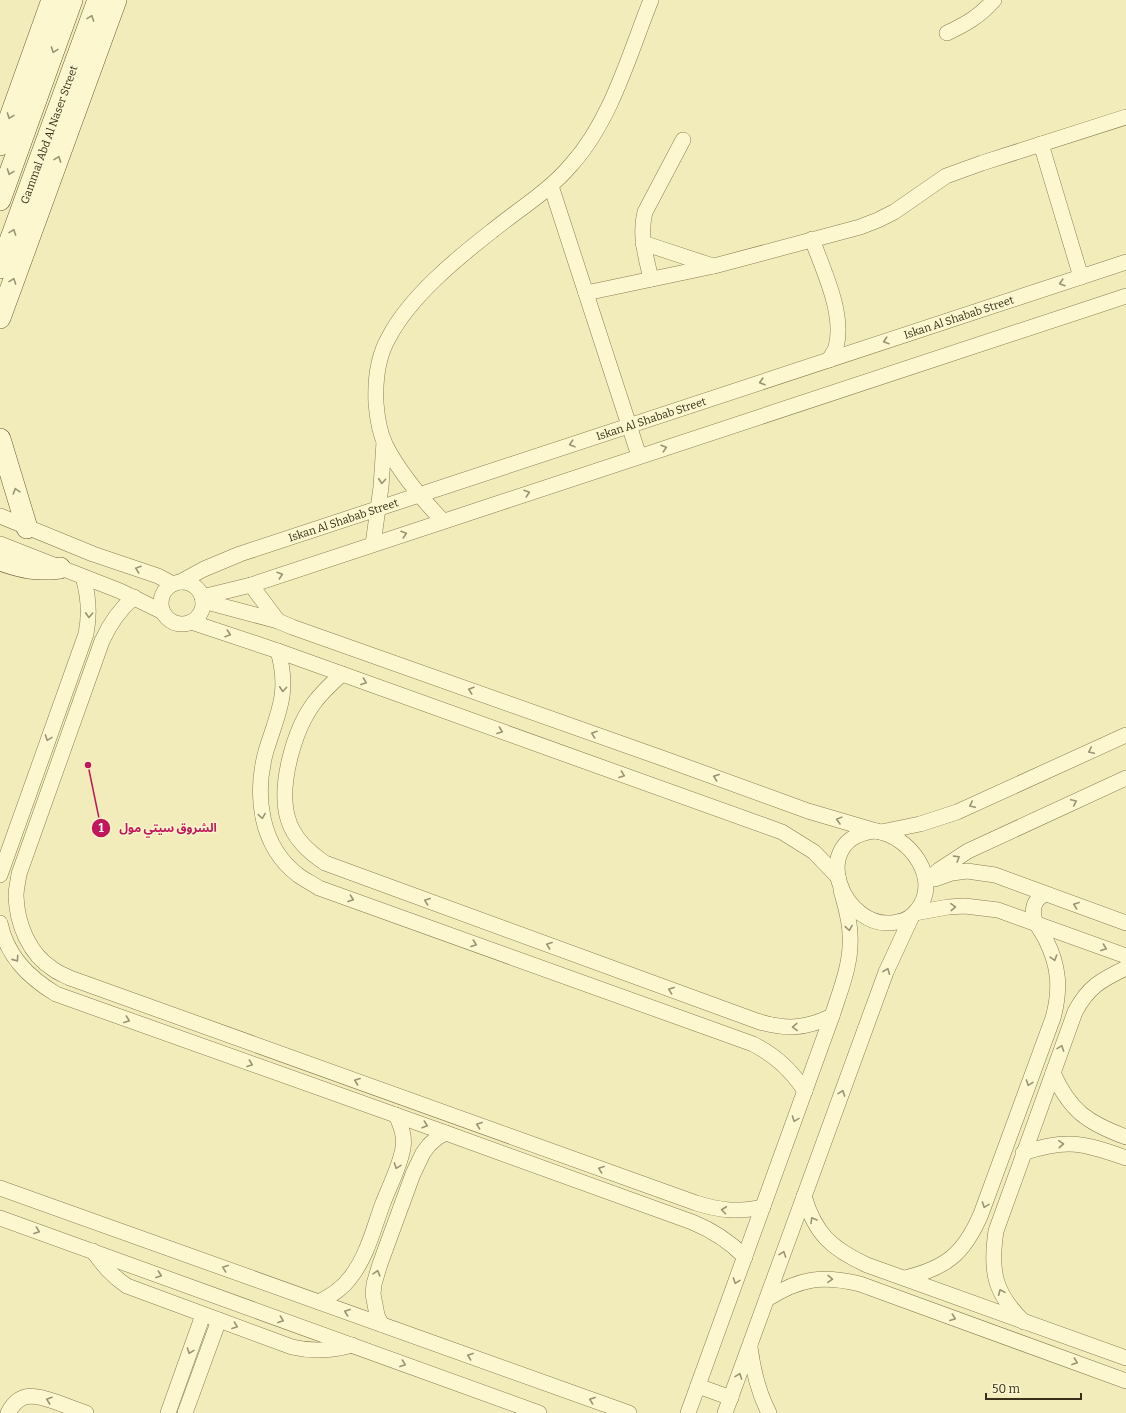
<svg xmlns="http://www.w3.org/2000/svg" width="1126" height="1413" viewBox="0 0 1126 1413" font-family="Bitter,'Noto Sans Arabic',serif">
	<style>
		.lines { fill: none; stroke-linecap: round; stroke-linejoin: round }
		.street-casing { stroke: #8b7c53; stroke-width: 16 }
		.secondary-casing { stroke: #6d5c37; stroke-width: 22 }
		.street { stroke: #fcf7cf; stroke-width: 15 }
		.secondary { stroke: #fcf7cf; stroke-width: 21 }
		.oneway { stroke: #9a9374 }
		.labels { text-anchor: middle; dominant-baseline: central; stroke-width: 3; stroke-linejoin: round; paint-order: stroke }
		.street-label { font-size: 11px; fill: #392f1a; stroke: #f9f4cb }
		.leader { fill: none; stroke: #c2185b; stroke-width: 1.5 }
		.callout-dot { fill: #c2185b; stroke: #f9f4cb; stroke-width: 1.5 }
		.mark-label { font-size: 12px; text-anchor: middle; font-weight: bold; fill: #fff }
		.callout-label { font-size: 12px; text-anchor: middle; font-weight: bold; fill: #c2185b; stroke: #f9f4cb; stroke-width: 3; stroke-linejoin: round; paint-order: stroke }
	</style>
	<rect width="100%" height="100%" fill="#f2ecbb"/>
	<g class="lines">
		<defs>
			<g id="street">
				<path d="M947,33C966,24 980,16 994,0"/>
				<path d="M1041,144L1081,277"/>
				<path d="M551,186L639,456"/>
				<path d="M812,239C823,270 845,314 836,347C835,351 831,356 829,360"/>
				<path d="M643,243L713,266"/>
				<path d="M651,279C646,257 639,235 645,212L683,140"/>
				<path d="M586,293L714,266L860,227L878,220L894,212L946,176L982,163L1126,117"/>
				<path d="M0,516L93,554L158,576L173,584"/>
				<path d="M443,521C421,498 399,472 385,444C379,431 377,416 376,403C375,381 378,356 389,337C410,297 456,259 492,231C519,209 548,192 571,165C611,121 629,55 651,0"/>
				<path d="M0,544L120,591L163,612"/>
				<path d="M373,544L381,487L384,442"/>
				<circle cx="182" cy="603" r="21"/>
				<path id="s1" d="M180,582L204,569L240,554L1126,262"/>
				<path d="M251,585L278,621"/>
				<path d="M134,597C119,610 110,623 102,641L19,874C18,882 16,889 16,896C17,924 29,954 53,969C58,973 64,975 70,978L696,1203C721,1211 738,1212 763,1207"/>
				<path d="M202,597L251,585L1126,296"/>
				<path d="M203,601L278,621L292,627L662,758L808,811L876,831"/>
				<path d="M191,622L278,651L782,832L814,852L838,877"/>
				<path d="M278,651C290,693 278,712 266,751C254,795 260,846 298,875C305,880 313,884 319,888L753,1044C776,1056 791,1070 805,1091"/>
				<path d="M342,674C332,683 322,692 314,703C294,730 278,786 288,819C294,839 309,852 325,863L757,1021C786,1030 805,1029 832,1016"/>
				<path d="M876,831C910,836 942,880 917,910C912,917 905,921 897,922C843,934 805,837 876,831Z"/>
				<path d="M881,832L920,824L957,812L1126,735"/>
				<path d="M0,875L86,634C90,614 89,597 83,577"/>
				<path d="M935,879L952,873L967,871L995,875L1126,923"/>
				<path d="M926,881L939,870L968,851L1126,778"/>
				<path d="M915,913L948,907L965,906L998,910L1126,956"/>
				<path d="M0,923C7,956 28,977 56,994L446,1133L692,1222C712,1230 729,1241 745,1257"/>
				<path d="M1053,1073C1070,1111 1088,1123 1126,1137"/>
				<path d="M1023,1153C1067,1138 1084,1143 1126,1158"/>
				<path d="M0,1188L629,1413"/>
				<path d="M804,1196C815,1234 832,1249 867,1265L1126,1358"/>
				<path d="M0,1218L539,1413"/>
				<path d="M93,1251C104,1266 112,1276 127,1286L292,1347C313,1352 331,1351 352,1345"/>
				<path d="M905,1278C946,1268 964,1254 981,1214L1053,1018C1061,989 1059,966 1046,940C1042,932 1037,926 1034,918C1032,907 1035,899 1045,894"/>
				<path d="M767,1299C800,1278 822,1275 860,1284L1126,1381"/>
				<path d="M319,1302C331,1296 342,1289 350,1278C367,1257 374,1227 383,1203C390,1185 400,1166 403,1148C405,1136 401,1126 396,1115"/>
				<path d="M1024,1322C994,1293 990,1271 996,1231L1075,1012C1088,987 1101,980 1126,968"/>
				<path d="M381,1324L377,1315L373,1294L374,1284L380,1264L413,1174L423,1153L429,1145L438,1137L446,1133"/>
				<path d="M750,1347C753,1370 758,1392 769,1413"/>
				<path d="M698,1386L731,1398"/>
				<path d="M8,1413C20,1390 36,1395 56,1402C66,1406 76,1409 86,1413"/>
				<path d="M168,1413L203,1315"/>
				<path d="M185,1413L219,1320"/>
				<path d="M688,1413L832,1016C840,991 852,963 850,935C850,920 845,905 841,890"/>
				<path d="M725,1413L886,972L912,916"/>
			</g>
			<g id="secondary">
				<path d="M0,145L52,0"/>
				<path d="M0,200L72,0"/>
				<path id="s2" d="M0,268L98,0"/>
				<path d="M0,318L116,0"/>
				<path d="M0,439L27,528"/>
				<path d="M0,560C23,568 35,571 60,568"/>
			</g>
		</defs>
		<!-- street casing -->
		<use href="#street" class="street-casing"/>
		<!-- secondary casing -->
		<use href="#secondary" class="secondary-casing"/>
		<!-- street -->
		<use href="#street" class="street"/>
		<!-- secondary -->
		<use href="#secondary" class="secondary"/>
	</g>
	<!-- one-way arrows -->
	<defs><path id="oneway-chevron" d="M-2-3.5L2.5 0L-2 3.5" fill="none" stroke-width="1.6" stroke-linecap="round" stroke-linejoin="round"/></defs>
	<g class="oneway">
		<use href="#oneway-chevron" transform="translate(91 18) rotate(-70)"/>
		<use href="#oneway-chevron" transform="translate(54 50) rotate(110)"/>
		<use href="#oneway-chevron" transform="translate(10 116) rotate(110)"/>
		<use href="#oneway-chevron" transform="translate(58 159) rotate(-70)"/>
		<use href="#oneway-chevron" transform="translate(10 172) rotate(110)"/>
		<use href="#oneway-chevron" transform="translate(13 232) rotate(-70)"/>
		<use href="#oneway-chevron" transform="translate(13 281) rotate(-70)"/>
		<use href="#oneway-chevron" transform="translate(1062 283) rotate(162)"/>
		<use href="#oneway-chevron" transform="translate(886 341) rotate(162)"/>
		<use href="#oneway-chevron" transform="translate(762 382) rotate(162)"/>
		<use href="#oneway-chevron" transform="translate(572 444) rotate(162)"/>
		<use href="#oneway-chevron" transform="translate(664 448) rotate(-18)"/>
		<use href="#oneway-chevron" transform="translate(382 481) rotate(95)"/>
		<use href="#oneway-chevron" transform="translate(16 491) rotate(-107)"/>
		<use href="#oneway-chevron" transform="translate(527 493) rotate(-18)"/>
		<use href="#oneway-chevron" transform="translate(404 534) rotate(-18)"/>
		<use href="#oneway-chevron" transform="translate(138 569) rotate(-161)"/>
		<use href="#oneway-chevron" transform="translate(280 575) rotate(-18)"/>
		<use href="#oneway-chevron" transform="translate(89 615) rotate(93)"/>
		<use href="#oneway-chevron" transform="translate(228 634) rotate(18)"/>
		<use href="#oneway-chevron" transform="translate(364 682) rotate(20)"/>
		<use href="#oneway-chevron" transform="translate(283 689) rotate(94)"/>
		<use href="#oneway-chevron" transform="translate(471 690) rotate(-161)"/>
		<use href="#oneway-chevron" transform="translate(500 731) rotate(20)"/>
		<use href="#oneway-chevron" transform="translate(594 734) rotate(-161)"/>
		<use href="#oneway-chevron" transform="translate(48 738) rotate(110)"/>
		<use href="#oneway-chevron" transform="translate(1091 751) rotate(155)"/>
		<use href="#oneway-chevron" transform="translate(622 775) rotate(20)"/>
		<use href="#oneway-chevron" transform="translate(716 777) rotate(-160)"/>
		<use href="#oneway-chevron" transform="translate(1074 802) rotate(-25)"/>
		<use href="#oneway-chevron" transform="translate(972 805) rotate(155)"/>
		<use href="#oneway-chevron" transform="translate(262 816) rotate(81)"/>
		<use href="#oneway-chevron" transform="translate(839 820) rotate(-165)"/>
		<use href="#oneway-chevron" transform="translate(957 858) rotate(-32)"/>
		<use href="#oneway-chevron" transform="translate(351 899) rotate(20)"/>
		<use href="#oneway-chevron" transform="translate(427 901) rotate(-160)"/>
		<use href="#oneway-chevron" transform="translate(1076 905) rotate(-160)"/>
		<use href="#oneway-chevron" transform="translate(953 907) rotate(-3)"/>
		<use href="#oneway-chevron" transform="translate(849 928) rotate(81)"/>
		<use href="#oneway-chevron" transform="translate(474 944) rotate(20)"/>
		<use href="#oneway-chevron" transform="translate(549 945) rotate(-160)"/>
		<use href="#oneway-chevron" transform="translate(1104 948) rotate(20)"/>
		<use href="#oneway-chevron" transform="translate(1054 958) rotate(73)"/>
		<use href="#oneway-chevron" transform="translate(16 959) rotate(55)"/>
		<use href="#oneway-chevron" transform="translate(887 971) rotate(-68)"/>
		<use href="#oneway-chevron" transform="translate(671 990) rotate(-160)"/>
		<use href="#oneway-chevron" transform="translate(127 1020) rotate(20)"/>
		<use href="#oneway-chevron" transform="translate(795 1027) rotate(178)"/>
		<use href="#oneway-chevron" transform="translate(1061 1048) rotate(-70)"/>
		<use href="#oneway-chevron" transform="translate(250 1064) rotate(20)"/>
		<use href="#oneway-chevron" transform="translate(357 1081) rotate(-160)"/>
		<use href="#oneway-chevron" transform="translate(1029 1083) rotate(110)"/>
		<use href="#oneway-chevron" transform="translate(842 1093) rotate(-70)"/>
		<use href="#oneway-chevron" transform="translate(795 1119) rotate(110)"/>
		<use href="#oneway-chevron" transform="translate(425 1125) rotate(19)"/>
		<use href="#oneway-chevron" transform="translate(479 1125) rotate(-160)"/>
		<use href="#oneway-chevron" transform="translate(1061 1144) rotate(-4)"/>
		<use href="#oneway-chevron" transform="translate(397 1166) rotate(110)"/>
		<use href="#oneway-chevron" transform="translate(601 1169) rotate(-160)"/>
		<use href="#oneway-chevron" transform="translate(985 1205) rotate(110)"/>
		<use href="#oneway-chevron" transform="translate(724 1210) rotate(-173)"/>
		<use href="#oneway-chevron" transform="translate(813 1220) rotate(-121)"/>
		<use href="#oneway-chevron" transform="translate(37 1231) rotate(20)"/>
		<use href="#oneway-chevron" transform="translate(783 1254) rotate(-70)"/>
		<use href="#oneway-chevron" transform="translate(225 1268) rotate(-160)"/>
		<use href="#oneway-chevron" transform="translate(377 1273) rotate(-74)"/>
		<use href="#oneway-chevron" transform="translate(159 1275) rotate(20)"/>
		<use href="#oneway-chevron" transform="translate(830 1279) rotate(1)"/>
		<use href="#oneway-chevron" transform="translate(736 1281) rotate(110)"/>
		<use href="#oneway-chevron" transform="translate(1001 1292) rotate(-114)"/>
		<use href="#oneway-chevron" transform="translate(347 1312) rotate(-160)"/>
		<use href="#oneway-chevron" transform="translate(953 1318) rotate(20)"/>
		<use href="#oneway-chevron" transform="translate(281 1320) rotate(20)"/>
		<use href="#oneway-chevron" transform="translate(235 1326) rotate(20)"/>
		<use href="#oneway-chevron" transform="translate(190 1351) rotate(110)"/>
		<use href="#oneway-chevron" transform="translate(470 1356) rotate(-160)"/>
		<use href="#oneway-chevron" transform="translate(1075 1362) rotate(20)"/>
		<use href="#oneway-chevron" transform="translate(403 1364) rotate(20)"/>
		<use href="#oneway-chevron" transform="translate(739 1376) rotate(-70)"/>
		<use href="#oneway-chevron" transform="translate(49 1400) rotate(-161)"/>
		<use href="#oneway-chevron" transform="translate(592 1400) rotate(-160)"/>
	</g>
	<g class="labels">
		<!-- street labels -->
		<g class="street-label">
			<text stroke="none"><textPath href="#s2" startOffset="142">Gammal Abd Al Naser Street</textPath></text>
			<text stroke="none"><textPath href="#s1" startOffset="823">Iskan Al Shabab Street</textPath></text>
			<text stroke="none"><textPath href="#s1" startOffset="499">Iskan Al Shabab Street</textPath></text>
			<text stroke="none"><textPath href="#s1" startOffset="175">Iskan Al Shabab Street</textPath></text>
		</g>
	</g>
	<!-- callouts -->
	<path class="leader" d="M88 765L101 828"/>
	<g class="callout-dot">
		<circle cx="88" cy="765" r="4"/>
		<circle cx="101" cy="828" r="10"/>
	</g>
	<g class="mark-label">
		<text x="101" y="832">1</text>
	</g>
	<g class="callout-label">
		<text x="168" y="832">الشروق سيتي مول</text>
	</g>
	<!-- scale -->
	<path d="M986 1393v6h95v-6" fill="none" stroke="#392f1a" stroke-width="2"/>
	<text x="992" y="1393" font-size="12" fill="#392f1a" stroke="#f9f4cb" stroke-width="3" paint-order="stroke">50 m</text>
</svg>
